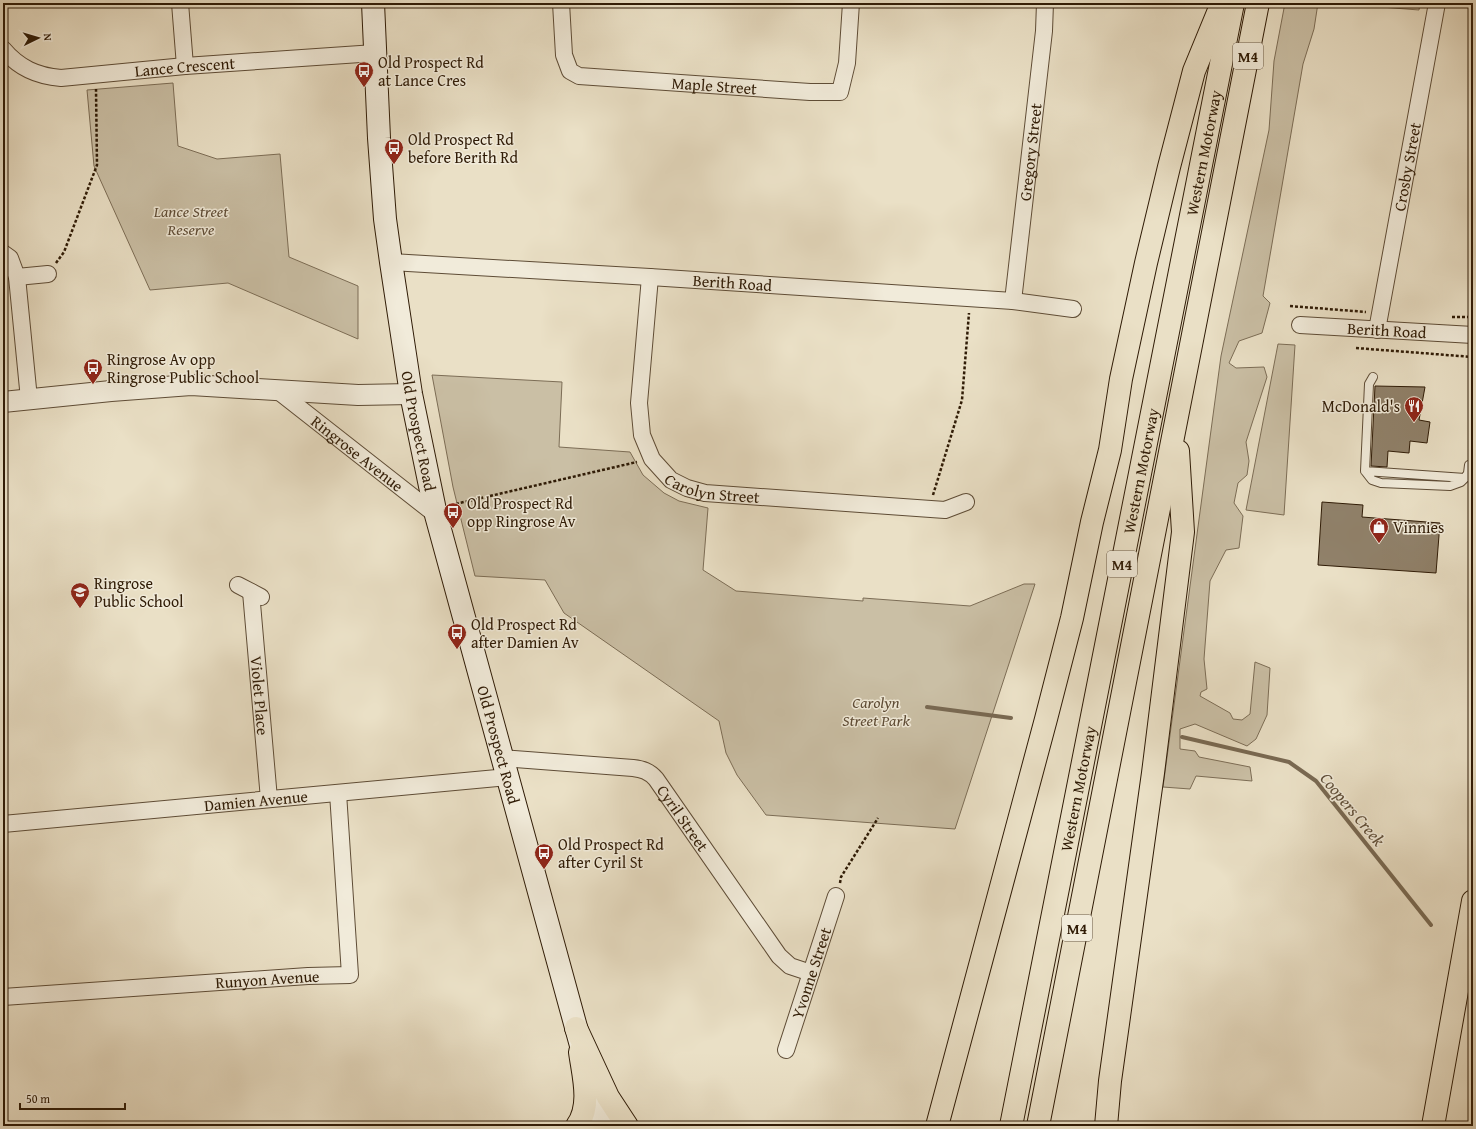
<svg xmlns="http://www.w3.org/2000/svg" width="1476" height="1129" viewBox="0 0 1476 1129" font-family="'Gentium Book Plus',serif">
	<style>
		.green { fill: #cabfa5; stroke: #7c6d56 }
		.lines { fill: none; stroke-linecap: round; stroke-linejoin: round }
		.stream { stroke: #796952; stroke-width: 4 }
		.building { fill: #90816a; stroke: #2f1b06 }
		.service-casing { stroke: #5e4c36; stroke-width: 10 }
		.minor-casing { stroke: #5e4c36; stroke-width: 18 }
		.tertiary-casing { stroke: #5e4c36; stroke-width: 22 }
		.secondary-casing { stroke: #2f1b06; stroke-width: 24 }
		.trunk-casing { stroke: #2f1b06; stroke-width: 24 }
		.motorway-casing { stroke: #2f1b06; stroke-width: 24 }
		.path { stroke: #2f1b06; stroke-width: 2.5; stroke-dasharray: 3 2; stroke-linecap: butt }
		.service { stroke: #f1ebda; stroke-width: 8 }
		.minor { stroke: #f1ebda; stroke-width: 16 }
		.tertiary { stroke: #f1ebda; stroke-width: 20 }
		.secondary { stroke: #f1ebda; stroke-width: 22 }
		.trunk { stroke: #eae0c6; stroke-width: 22 }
		.motorway { stroke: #eae0c6; stroke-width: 22 }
		.labels { text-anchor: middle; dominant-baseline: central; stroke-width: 3; stroke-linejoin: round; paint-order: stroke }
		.shield { fill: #f1ebda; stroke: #695946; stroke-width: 1 }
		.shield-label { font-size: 15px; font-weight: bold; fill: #2f1b06 }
		.poi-label { font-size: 16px; fill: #2f1b06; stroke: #f1ebda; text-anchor: start }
		.street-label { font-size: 16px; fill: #2f1b06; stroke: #f1ebda }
		.park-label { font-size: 16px; font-style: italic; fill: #5e4c36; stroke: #f1ebda }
		.water-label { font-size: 17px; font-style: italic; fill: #604f39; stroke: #f1ebda }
	</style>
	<rect width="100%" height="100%" fill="#eae0c6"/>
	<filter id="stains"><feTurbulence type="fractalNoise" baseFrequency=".005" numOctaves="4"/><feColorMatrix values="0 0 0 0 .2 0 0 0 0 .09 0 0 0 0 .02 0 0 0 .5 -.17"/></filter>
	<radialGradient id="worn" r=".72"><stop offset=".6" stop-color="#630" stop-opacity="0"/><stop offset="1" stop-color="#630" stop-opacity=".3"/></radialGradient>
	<!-- green -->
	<path class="green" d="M1285,3H1318L1314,29L1303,64L1263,296L1270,303L1262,333L1239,341L1229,363L1236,368L1264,367L1267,377L1246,442L1249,461L1247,475L1238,483L1234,503L1243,516L1239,548L1226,550L1210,581L1204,659L1207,689L1201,692L1200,696L1230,713L1233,719L1242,720L1250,714L1255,662L1270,668L1267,715L1256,739L1247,746L1195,724L1180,729V749L1195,751L1199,757L1250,767L1252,781L1196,776L1190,789L1163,787L1221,356L1269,130L1274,61Z
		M1343,3H1420L1419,10L1343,4Z
		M173,83L178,146L217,159L280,154L289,257L358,286V339L228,283L150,290L94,166L87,90Z
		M1278,344L1295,345L1284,515L1246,510Z
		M432,375L562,382L559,447L630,452L643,475L664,493L679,501L708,508L703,570L736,591L863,601V598L970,606L1024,584H1035L955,829L766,815L737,775L726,753L719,721L564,613L545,580L475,576L453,487Z"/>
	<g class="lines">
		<!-- stream -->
		<path class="stream" d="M927,707L1011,718
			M1182,737L1289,762L1316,781L1431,925"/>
	</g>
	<!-- building -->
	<path class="building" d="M1375,386L1425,387L1419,420L1430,422L1427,443L1410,441L1409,453L1388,451L1387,467L1371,466Z
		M1322,502L1363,505L1362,517L1440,523L1436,573L1318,565Z"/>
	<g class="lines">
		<defs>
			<path id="service" d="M1373,377L1369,384L1365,471L1372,480L1381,483L1450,486L1461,482L1465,478L1468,473L1469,465
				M1365,471L1465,478"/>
			<g id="minor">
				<path d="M180,3L185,66"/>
				<path id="s1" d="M561,3L564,55L570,71L579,76L810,92H840L847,63L851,3"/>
				<path id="s2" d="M3,49C19,68 37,76 61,78L185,66L375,53"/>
				<path d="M3,253L10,258L17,277L29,399"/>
				<path id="s3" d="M391,262L650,277L1013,301L1073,309"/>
				<path d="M17,277L48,274"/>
				<path id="s4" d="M650,277L639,403L642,435L652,459L671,480L687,488L705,493L945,510L966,502"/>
				<path id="s5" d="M1013,301L1044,31L1045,3"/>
				<path id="s6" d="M1300,325L1473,335"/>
				<path id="s7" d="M1377,330L1437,3"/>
				<path id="s8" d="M278,391L436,515"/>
				<path d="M238,585L261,597"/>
				<path id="s9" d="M251,592L269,799"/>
				<path id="s10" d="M502,758L633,768C642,769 649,771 656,779L779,956L790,966L811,973"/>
				<path id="s11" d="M3,824L508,777"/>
				<path id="s12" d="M3,997L308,976L350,975L338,793"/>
				<path id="s13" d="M786,1050L836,896"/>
			</g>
			<path id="tertiary" d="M3,402L111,391L191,385L358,395L411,394"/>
			<g id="secondary">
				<path id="s14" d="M373,3L379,138L385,219L391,262L411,394L436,515L603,1126"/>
			</g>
			<path id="trunk" d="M576,1028L608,1097L627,1126
				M577,1126C592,1105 583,1075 580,1052
				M1433,1126L1473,901"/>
			<g id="motorway">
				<path d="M937,1126L1046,719L1072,618L1092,522L1110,450L1121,379L1146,263L1169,167L1194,71L1222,3"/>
				<path id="s15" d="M1011,1126L1233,3"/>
				<path d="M1038,1126L1258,3"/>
				<path d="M1106,1126L1110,1081L1153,773L1183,532L1178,451"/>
			</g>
		</defs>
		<!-- service casing -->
		<use href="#service" class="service-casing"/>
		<!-- minor casing -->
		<use href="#minor" class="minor-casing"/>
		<!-- tertiary casing -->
		<use href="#tertiary" class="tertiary-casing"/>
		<!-- secondary casing -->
		<use href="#secondary" class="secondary-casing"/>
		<!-- trunk casing -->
		<use href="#trunk" class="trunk-casing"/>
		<!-- motorway casing -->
		<use href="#motorway" class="motorway-casing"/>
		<!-- path -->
		<path class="path" d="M56,263L64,252L97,165L96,89
			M1290,306L1366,312
			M1452,317H1473
			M1356,348L1473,357
			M933,495L962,400L969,313
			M451,505L637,462
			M840,883L841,877L878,818"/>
		<!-- service -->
		<use href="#service" class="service"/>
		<!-- minor -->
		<use href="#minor" class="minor"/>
		<!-- tertiary -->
		<use href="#tertiary" class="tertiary"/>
		<!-- secondary -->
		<use href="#secondary" class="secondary"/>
		<!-- trunk -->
		<use href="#trunk" class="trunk"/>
		<!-- motorway -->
		<use href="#motorway" class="motorway"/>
	</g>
	<!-- icons -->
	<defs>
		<symbol id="bus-pin" viewBox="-11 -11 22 30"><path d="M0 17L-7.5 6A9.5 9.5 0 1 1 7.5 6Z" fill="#8f2418" stroke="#f1ebda"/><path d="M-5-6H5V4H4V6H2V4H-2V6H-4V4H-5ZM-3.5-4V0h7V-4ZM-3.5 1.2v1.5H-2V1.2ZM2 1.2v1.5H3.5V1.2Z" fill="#fff"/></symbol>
		<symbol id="restaurant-pin" viewBox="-11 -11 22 30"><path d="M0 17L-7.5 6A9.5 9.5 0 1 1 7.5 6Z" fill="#8f2418" stroke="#f1ebda"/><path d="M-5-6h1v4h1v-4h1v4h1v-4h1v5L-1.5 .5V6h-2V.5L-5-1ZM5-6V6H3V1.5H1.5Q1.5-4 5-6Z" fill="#fff"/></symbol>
		<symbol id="shop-pin" viewBox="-11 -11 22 30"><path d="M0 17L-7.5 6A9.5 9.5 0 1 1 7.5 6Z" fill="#8f2418" stroke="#f1ebda"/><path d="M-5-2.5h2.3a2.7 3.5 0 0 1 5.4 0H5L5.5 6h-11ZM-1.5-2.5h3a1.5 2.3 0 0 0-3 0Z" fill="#fff"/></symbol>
		<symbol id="school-pin" viewBox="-11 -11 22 30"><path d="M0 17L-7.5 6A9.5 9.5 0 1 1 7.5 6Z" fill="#8f2418" stroke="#f1ebda"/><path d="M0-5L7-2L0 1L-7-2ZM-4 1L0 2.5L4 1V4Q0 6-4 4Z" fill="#fff"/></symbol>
	</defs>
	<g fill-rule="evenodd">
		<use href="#bus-pin" x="353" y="60" width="22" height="30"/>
		<use href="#bus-pin" x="383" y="137" width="22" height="30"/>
		<use href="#bus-pin" x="82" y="357" width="22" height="30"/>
		<use href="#restaurant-pin" x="1403" y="395" width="22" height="30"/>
		<use href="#bus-pin" x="442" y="501" width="22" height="30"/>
		<use href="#shop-pin" x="1368" y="516" width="22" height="30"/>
		<use href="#school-pin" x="69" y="581" width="22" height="30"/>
		<use href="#bus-pin" x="446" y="622" width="22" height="30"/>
		<use href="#bus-pin" x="533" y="842" width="22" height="30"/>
	</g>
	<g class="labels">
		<!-- shield labels -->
		<g class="shield">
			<rect x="1233" y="43" width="30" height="26" rx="3"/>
			<rect x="1107" y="551" width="30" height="26" rx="3"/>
			<rect x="1062" y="915" width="30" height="26" rx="3"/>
		</g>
		<g class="shield-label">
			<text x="1248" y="56">M4</text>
			<text x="1122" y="564">M4</text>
			<text x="1077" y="928">M4</text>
		</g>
		<!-- poi labels -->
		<g class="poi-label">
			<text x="378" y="62">Old Prospect Rd<tspan x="378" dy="18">at Lance Cres</tspan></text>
			<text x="408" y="139">Old Prospect Rd<tspan x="408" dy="18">before Berith Rd</tspan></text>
			<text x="107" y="359">Ringrose Av opp<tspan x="107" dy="18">Ringrose Public School</tspan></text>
			<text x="1400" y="406" text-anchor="end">McDonald's</text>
			<text x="467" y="503">Old Prospect Rd<tspan x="467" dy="18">opp Ringrose Av</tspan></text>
			<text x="1393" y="527">Vinnies</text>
			<text x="94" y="583">Ringrose<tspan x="94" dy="18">Public School</tspan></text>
			<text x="471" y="624">Old Prospect Rd<tspan x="471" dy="18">after Damien Av</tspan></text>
			<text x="558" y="844">Old Prospect Rd<tspan x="558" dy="18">after Cyril St</tspan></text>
		</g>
		<!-- street labels -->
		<g class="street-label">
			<text stroke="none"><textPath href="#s2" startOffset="191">Lance Crescent</textPath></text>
			<text stroke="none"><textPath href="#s1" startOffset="215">Maple Street</textPath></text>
			<text stroke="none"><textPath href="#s5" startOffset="150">Gregory Street</textPath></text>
			<text stroke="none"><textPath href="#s15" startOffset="992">Western Motorway</textPath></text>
			<text stroke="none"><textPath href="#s7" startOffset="166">Crosby Street</textPath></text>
			<text stroke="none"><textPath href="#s3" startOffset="342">Berith Road</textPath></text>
			<text stroke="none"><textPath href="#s6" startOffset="87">Berith Road</textPath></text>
			<text stroke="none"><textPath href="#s14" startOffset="431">Old Prospect Road</textPath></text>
			<text stroke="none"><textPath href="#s8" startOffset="101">Ringrose Avenue</textPath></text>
			<text stroke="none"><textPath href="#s15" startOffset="668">Western Motorway</textPath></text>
			<text stroke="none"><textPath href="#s4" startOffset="256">Carolyn Street</textPath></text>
			<text stroke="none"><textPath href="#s9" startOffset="104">Violet Place</textPath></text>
			<text stroke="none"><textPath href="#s14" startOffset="755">Old Prospect Road</textPath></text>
			<text stroke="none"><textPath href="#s15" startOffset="344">Western Motorway</textPath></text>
			<text stroke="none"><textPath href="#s11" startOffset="254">Damien Avenue</textPath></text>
			<text stroke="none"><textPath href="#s10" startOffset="205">Cyril Street</textPath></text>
			<text stroke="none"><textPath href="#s13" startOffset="81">Yvonne Street</textPath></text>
			<text stroke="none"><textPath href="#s12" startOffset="265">Runyon Avenue</textPath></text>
		</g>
		<!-- park labels -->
		<g class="park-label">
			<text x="191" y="211">Lance Street<tspan x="191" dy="18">Reserve</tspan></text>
			<text x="876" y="702">Carolyn<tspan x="876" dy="18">Street Park</tspan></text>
		</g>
		<!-- water labels -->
		<g class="water-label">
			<text transform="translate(1353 809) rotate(50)">Coopers Creek</text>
		</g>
	</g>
	<!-- margin -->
	<rect width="1476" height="1129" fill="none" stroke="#eae0c6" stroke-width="16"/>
	<rect x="4" y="4" width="1468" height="1121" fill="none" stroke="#2f1b06" stroke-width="2"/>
	<rect x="8" y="8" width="1460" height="1113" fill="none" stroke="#2f1b06"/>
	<!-- north arrow -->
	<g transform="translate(38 38) rotate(85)" stroke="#f1ebda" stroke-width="3" paint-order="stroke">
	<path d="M0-3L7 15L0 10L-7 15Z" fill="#2f1b06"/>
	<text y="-6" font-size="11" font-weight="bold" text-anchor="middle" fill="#2f1b06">N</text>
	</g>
	<!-- scale -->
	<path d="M20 1103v6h105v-6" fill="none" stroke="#2f1b06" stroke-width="2"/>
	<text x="26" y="1103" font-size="12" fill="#2f1b06" stroke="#f1ebda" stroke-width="3" paint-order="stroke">50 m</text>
	<rect width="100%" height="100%" filter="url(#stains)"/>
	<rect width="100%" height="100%" fill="url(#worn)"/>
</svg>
